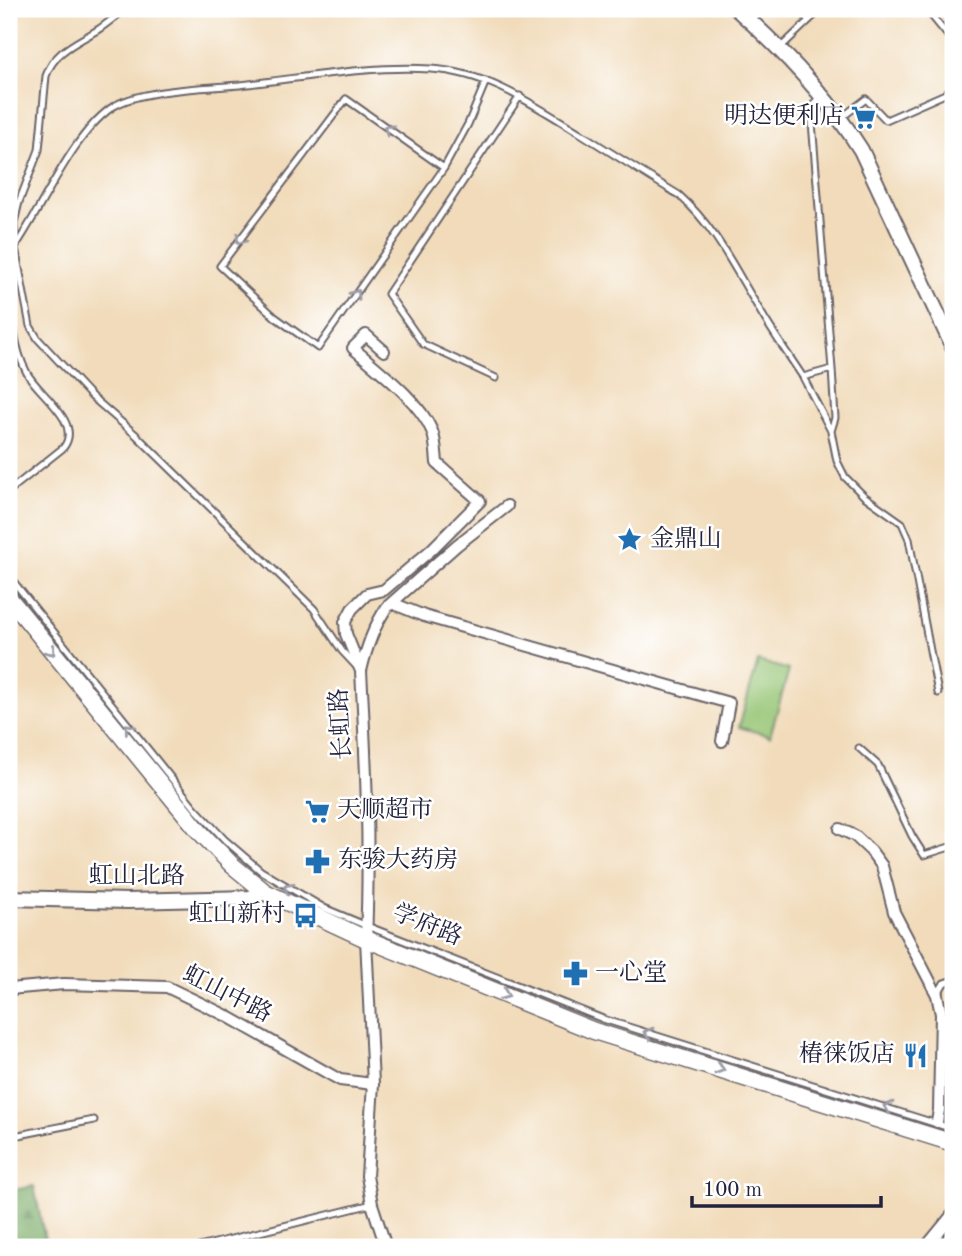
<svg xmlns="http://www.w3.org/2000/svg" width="962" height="1256" viewBox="0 0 962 1256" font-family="'Old Standard TT','Noto Serif SC',serif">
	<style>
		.forest { fill: url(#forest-firs); stroke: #4d6650; stroke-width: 2 }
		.pitch { fill: #95c473; stroke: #5c7357; stroke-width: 2 }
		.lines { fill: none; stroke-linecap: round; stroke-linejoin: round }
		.lane-casing { stroke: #6a6367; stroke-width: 9 }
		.street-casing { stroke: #6a6367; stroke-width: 14 }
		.secondary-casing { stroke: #6a6367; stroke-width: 18 }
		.primary-casing { stroke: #6a6367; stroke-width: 19 }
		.lane { stroke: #fff; stroke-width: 5 }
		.street { stroke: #fff; stroke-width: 10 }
		.secondary { stroke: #fff; stroke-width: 14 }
		.primary { stroke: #fff; stroke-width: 16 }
		.oneway { stroke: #9c9ca7 }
		.labels { text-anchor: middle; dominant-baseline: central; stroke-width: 5; stroke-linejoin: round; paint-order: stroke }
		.poi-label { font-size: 24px; fill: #22223b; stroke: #fff; text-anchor: start }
		.street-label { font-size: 24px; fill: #22223b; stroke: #fff }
	</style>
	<defs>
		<pattern id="forest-firs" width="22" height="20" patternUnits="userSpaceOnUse" patternTransform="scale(1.75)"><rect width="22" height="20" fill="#78aa65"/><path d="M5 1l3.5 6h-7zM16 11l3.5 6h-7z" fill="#628a54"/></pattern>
	</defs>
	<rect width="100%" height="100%" fill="#fff"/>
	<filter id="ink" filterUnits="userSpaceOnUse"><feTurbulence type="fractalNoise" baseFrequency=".0143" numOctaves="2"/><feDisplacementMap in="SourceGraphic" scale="14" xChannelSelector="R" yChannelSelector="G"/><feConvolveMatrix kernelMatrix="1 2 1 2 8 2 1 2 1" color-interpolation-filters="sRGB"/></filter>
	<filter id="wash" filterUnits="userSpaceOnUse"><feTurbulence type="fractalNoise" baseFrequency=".00686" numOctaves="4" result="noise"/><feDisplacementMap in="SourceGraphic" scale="28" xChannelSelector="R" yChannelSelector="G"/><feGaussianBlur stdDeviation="1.57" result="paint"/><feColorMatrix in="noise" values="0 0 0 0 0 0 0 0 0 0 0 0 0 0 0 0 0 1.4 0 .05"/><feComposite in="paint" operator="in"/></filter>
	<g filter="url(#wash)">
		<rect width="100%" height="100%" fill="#f1dbba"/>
		<!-- forest -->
		<path class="forest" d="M34,1186L46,1244L30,1247H9V1191Z"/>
		<!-- pitch -->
		<path class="pitch" d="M758,661L789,670L770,736L739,727Z"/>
	</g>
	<g filter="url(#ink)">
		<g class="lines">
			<defs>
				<path id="lane" d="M126,9C117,15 108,23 99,29C77,43 55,50 46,76L39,150L19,202L14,223L15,247L30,326L38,339L91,396L136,435L314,609L342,651L356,666
					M801,9L808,20
					M926,9L953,42
					M780,48L821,9
					M841,118L866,99L886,120L945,94L953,86
					M444,168L346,99L220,266L275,317L318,348L444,168L468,124L486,81
					M9,264L15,247C43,206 72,136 111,108C138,89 206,88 240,85C303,78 368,65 431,69C487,72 534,105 580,133C613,154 646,175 679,195C716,228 734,268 759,309C772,332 788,354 803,377L832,369L812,122L814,104L819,98
					M9,267C12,301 10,342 27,373C38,394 84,423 63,448L9,491
					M803,377L831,431L837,461L845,477L864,496L902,523L909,539L938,693
					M496,378L423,344L388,294L520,96
					M831,431L835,418L832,369
					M9,576L195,808L225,840L261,871L324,908L367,926L603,1019L953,1129
					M859,748L878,765L912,836L924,855L953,846
					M937,995L944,983L953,980
					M9,1137L94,1120
					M199,1247L372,1204"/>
				<path id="street" d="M392,603L424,616L729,703L722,741
					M361,671L346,634L345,622L352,609L367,594L384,590L431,550L480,501L437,463C436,453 436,441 432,431C419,400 378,370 353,348L366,335L384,351
					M840,829L855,836L871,851L882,866L894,912L937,995L941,1014L939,1110L937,1122
					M9,989L64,984L167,987L225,1015L340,1080L373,1084
					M386,1247L372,1204L367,1176L373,1084L366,939C370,850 366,760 361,671C366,649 374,626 387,607L457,545L507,506
					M926,1247L953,1214"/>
				<path id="secondary" d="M737,9C784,51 828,97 861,150L953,347
					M9,898L128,901L250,898L265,892"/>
				<path id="primary" d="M9,598L199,831L232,865L265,892L366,939L594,1031L953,1143"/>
			</defs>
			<!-- lane casing -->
			<use href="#lane" class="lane-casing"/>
			<!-- street casing -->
			<use href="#street" class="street-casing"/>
			<!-- secondary casing -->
			<use href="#secondary" class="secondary-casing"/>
			<!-- primary casing -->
			<use href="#primary" class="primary-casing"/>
			<!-- lane -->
			<use href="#lane" class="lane"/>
			<!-- street -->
			<use href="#street" class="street"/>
			<!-- secondary -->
			<use href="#secondary" class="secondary"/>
			<!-- primary -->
			<use href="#primary" class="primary"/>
		</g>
		<!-- one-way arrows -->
		<defs><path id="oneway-chevron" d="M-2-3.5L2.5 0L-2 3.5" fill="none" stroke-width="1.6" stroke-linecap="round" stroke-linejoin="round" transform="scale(1.75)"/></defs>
		<g class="oneway">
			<use href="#oneway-chevron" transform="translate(388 129) rotate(-145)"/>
			<use href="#oneway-chevron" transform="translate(240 240) rotate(127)"/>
			<use href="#oneway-chevron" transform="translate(356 294) rotate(-55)"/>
			<use href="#oneway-chevron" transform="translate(51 651) rotate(51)"/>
			<use href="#oneway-chevron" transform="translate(129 728) rotate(-128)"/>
			<use href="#oneway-chevron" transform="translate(288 888) rotate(-150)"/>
			<use href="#oneway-chevron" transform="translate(505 995) rotate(22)"/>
			<use href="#oneway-chevron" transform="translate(648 1033) rotate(-163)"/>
			<use href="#oneway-chevron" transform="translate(720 1069) rotate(17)"/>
			<use href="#oneway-chevron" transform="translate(888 1107) rotate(-163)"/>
		</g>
	</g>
	<!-- icons -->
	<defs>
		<symbol id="supermarket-bare" viewBox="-9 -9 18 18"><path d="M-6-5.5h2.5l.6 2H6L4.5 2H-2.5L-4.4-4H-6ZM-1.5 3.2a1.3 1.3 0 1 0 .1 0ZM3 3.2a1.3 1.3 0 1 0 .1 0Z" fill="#1f6fb2" stroke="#fff" stroke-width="2.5" paint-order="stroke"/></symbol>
		<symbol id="sight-bare" viewBox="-9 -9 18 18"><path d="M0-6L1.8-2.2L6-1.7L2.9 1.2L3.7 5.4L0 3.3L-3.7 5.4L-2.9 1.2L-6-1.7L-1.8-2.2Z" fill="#1f6fb2" stroke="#fff" stroke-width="2.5" paint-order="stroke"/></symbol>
		<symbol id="pharmacy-bare" viewBox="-9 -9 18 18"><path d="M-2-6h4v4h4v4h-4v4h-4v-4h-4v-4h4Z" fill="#1f6fb2" stroke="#fff" stroke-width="2.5" paint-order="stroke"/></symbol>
		<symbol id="bus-bare" viewBox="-9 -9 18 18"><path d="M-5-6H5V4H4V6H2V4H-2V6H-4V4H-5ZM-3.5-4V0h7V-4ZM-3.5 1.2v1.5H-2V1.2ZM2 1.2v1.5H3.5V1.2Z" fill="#1f6fb2" stroke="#fff" stroke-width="2.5" paint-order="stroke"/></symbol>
		<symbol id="restaurant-bare" viewBox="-9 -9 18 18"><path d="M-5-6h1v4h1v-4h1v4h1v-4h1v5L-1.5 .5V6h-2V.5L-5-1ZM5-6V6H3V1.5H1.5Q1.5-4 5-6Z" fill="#1f6fb2" stroke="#fff" stroke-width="2.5" paint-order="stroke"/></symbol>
	</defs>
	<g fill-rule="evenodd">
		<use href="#supermarket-bare" x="846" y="100" width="35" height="35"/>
		<use href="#sight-bare" x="612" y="522" width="35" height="35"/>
		<use href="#supermarket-bare" x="300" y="794" width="35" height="35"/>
		<use href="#pharmacy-bare" x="300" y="844" width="35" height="35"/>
		<use href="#bus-bare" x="288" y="898" width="35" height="35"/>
		<use href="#pharmacy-bare" x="558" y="956" width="35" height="35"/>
		<use href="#restaurant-bare" x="898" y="1038" width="35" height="35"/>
	</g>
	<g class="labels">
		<!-- poi labels -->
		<g class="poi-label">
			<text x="844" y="117" text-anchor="end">明达便利店</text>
			<text x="650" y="540">金鼎山</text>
			<text x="337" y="811">天顺超市</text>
			<text x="338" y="861">东骏大药房</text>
			<text x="285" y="915" text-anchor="end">虹山新村</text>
			<text x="595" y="974">一心堂</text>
			<text x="895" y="1055" text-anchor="end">椿徕饭店</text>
		</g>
		<!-- street labels -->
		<g class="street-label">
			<text transform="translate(342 724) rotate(-93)">长虹路</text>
			<text x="137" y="877">虹山北路</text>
			<text transform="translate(427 926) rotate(22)">学府路</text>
			<text transform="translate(227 995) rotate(27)">虹山中路</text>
		</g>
	</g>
	<!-- margin -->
	<rect width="962" height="1256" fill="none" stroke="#fff" stroke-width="35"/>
	<!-- scale -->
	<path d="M692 1196v10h189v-10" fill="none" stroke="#22223b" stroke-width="3.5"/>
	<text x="703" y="1196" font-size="21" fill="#22223b" stroke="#ffffff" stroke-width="5" paint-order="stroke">100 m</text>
</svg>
